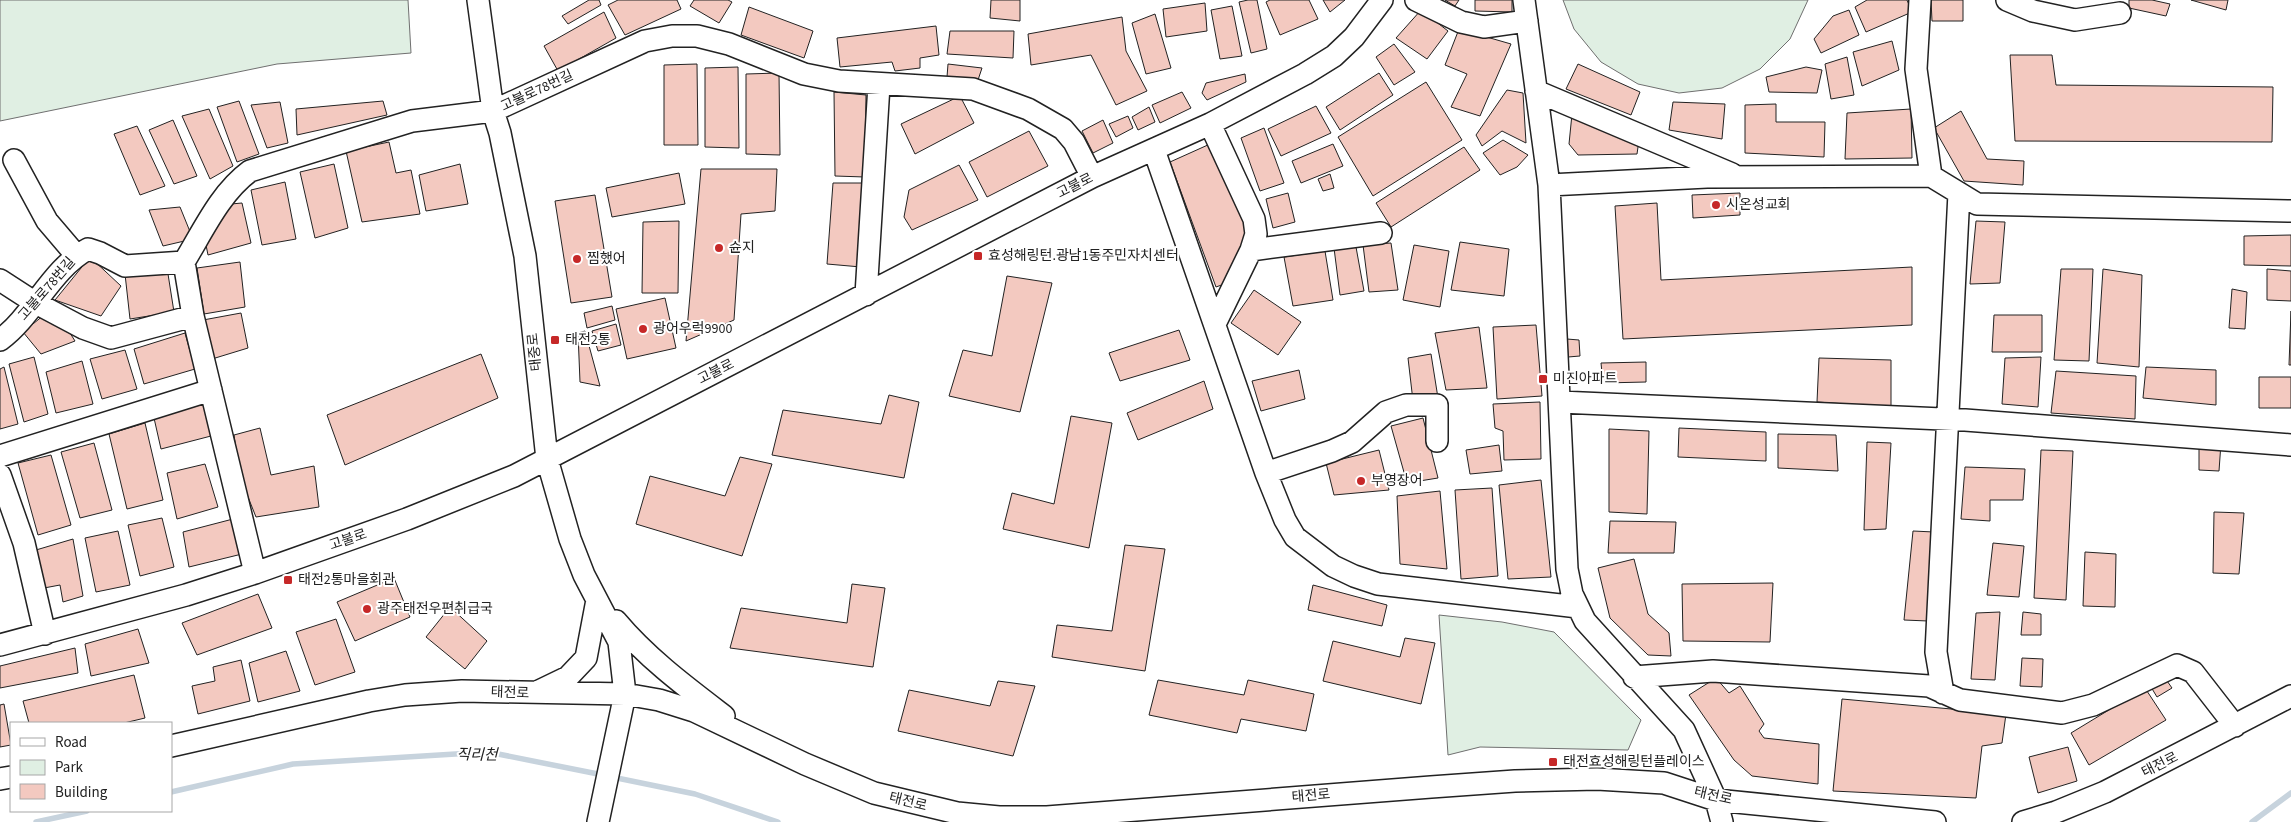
<svg xmlns="http://www.w3.org/2000/svg" width="2291" height="822" viewBox="0 0 2291 822" font-family="'Source Sans 3','Noto Sans KR',sans-serif">
	<style>
		.green { fill: #e0efe3; stroke: #6f6f6f }
		.lines { fill: none; stroke-linecap: round; stroke-linejoin: round }
		.stream { stroke: #c7d3dd; stroke-width: 5.5 }
		.building { fill: #f3c9c0; stroke: #222 }
		.minor-casing { stroke: #222; stroke-width: 24 }
		.minor { stroke: #fff; stroke-width: 21 }
		.poi-dot { fill: #c62828; stroke: #fff; stroke-width: 2 }
		.labels { text-anchor: middle; dominant-baseline: central; stroke-width: 4; stroke-linejoin: round; paint-order: stroke }
		.street-label { font-size: 14px; fill: #222; stroke: #fff }
		.poi-label { font-size: 14px; fill: #222; stroke: #fff; text-anchor: start }
		.water-label { font-size: 15px; font-style: italic; fill: #222; stroke: #fff }
	</style>
	<rect width="100%" height="100%" fill="#fff"/>
	<!-- green -->
	<path class="green" d="M0,0H408L411,53L277,64L0,121Z
		M1563,0H1808L1790,39L1760,69L1722,88L1679,93L1638,84L1601,62L1574,29Z
		M1439,615L1502,622L1554,632L1641,720L1628,750L1480,747L1448,755Z"/>
	<g class="lines">
		<!-- stream -->
		<path class="stream" d="M612,777L695,794L778,822
			M171,792L293,764L488,752L603,775
			M36,822L87,811
			M2252,822L2291,793"/>
	</g>
	<!-- building -->
	<path class="building" d="M589,0H599L601,5L568,24L562,16Z
		M618,0H677L681,9L625,35L608,5Z
		M694,0H728L732,2L719,23L690,6Z
		M991,0H1020V21L990,18Z
		M1248,0H1257L1267,49L1251,53L1239,2Z
		M1270,0H1309L1318,19L1280,35L1266,2Z
		M1323,0H1345L1330,12Z
		M1445,0H1459L1455,6Z
		M1475,0H1512V12L1475,11Z
		M1867,0H1907L1912,12L1866,32L1855,7Z
		M1931,0H1963V21H1932Z
		M2129,0H2152L2170,4L2166,16L2129,8Z
		M2191,0H2228L2226,10Z
		M1205,3L1207,31L1166,37L1163,9Z
		M1232,6L1242,56L1220,59L1211,10Z
		M749,7L813,31L804,58L741,35Z
		M1421,10L1448,31L1427,59L1396,38Z
		M1849,10L1859,35L1821,53L1814,39L1833,16Z
		M604,12L616,38L558,71L544,46Z
		M1155,14L1171,68L1146,74L1132,23Z
		M1122,17L1126,51L1147,91L1116,105L1091,55L1031,65L1028,34Z
		M936,26L939,55L920,58V68L895,71L892,62L840,67L837,38Z
		M1459,29L1511,44L1480,116L1451,107L1467,74L1445,65Z
		M950,31H1014L1013,58L947,54Z
		M1892,41L1899,70L1862,86L1853,52Z
		M1394,44L1415,72L1394,85L1376,57Z
		M2010,55H2052L2056,85L2273,87L2272,142L2015,141Z
		M1847,57L1854,95L1831,99L1825,64Z
		M697,64L698,145H664V65Z
		M948,64L982,68L978,80L947,77Z
		M1578,64L1640,92L1631,115L1566,89Z
		M738,67L739,148L705,147V68Z
		M1806,67L1822,70L1817,93L1769,92L1766,77Z
		M779,73L780,155L746,154V74Z
		M1379,73L1393,95L1340,130L1326,107Z
		M1245,74L1246,82L1207,100L1202,93L1206,83Z
		M1426,82L1462,140L1373,196L1338,137Z
		M1507,90L1523,93L1526,143L1502,131L1482,146L1476,135Z
		M834,92L866,95L865,177L835,176Z
		M1182,92L1191,108L1160,123L1152,105Z
		M960,96L974,123L915,154L901,124Z
		M239,101L259,154L237,162L217,107Z
		M383,101L387,115L297,135L296,109Z
		M280,102L288,143L267,148L251,105Z
		M1673,102L1725,104L1722,139L1669,130Z
		M1776,104V122H1825L1824,157L1745,153V105Z
		M1316,106L1331,133L1281,156L1268,129Z
		M1149,107L1155,122L1138,130L1132,117Z
		M209,109L233,166L210,179L182,116Z
		M1911,109L1912,158L1845,159L1847,113Z
		M1961,111L1987,159L2024,161L2023,185L1964,181L1934,128Z
		M1572,114L1639,140L1637,154L1578,155L1569,144Z
		M1128,116L1133,128L1116,137L1109,124Z
		M173,120L197,176L174,184L149,130Z
		M1103,120L1113,143L1093,153L1082,131Z
		M137,126L165,186L140,195L114,134Z
		M1264,128L1284,183L1260,191L1241,138Z
		M1029,131L1048,166L987,197L969,162Z
		M1503,140L1528,155L1517,167L1500,175L1483,153Z
		M389,142L396,173L411,170L420,214L362,222L346,151Z
		M1210,144L1247,231L1227,283L1216,287L1170,162Z
		M1333,144L1343,166L1301,183L1292,161Z
		M1464,147L1480,170L1391,227L1376,203Z
		M334,164L348,228L315,238L300,172Z
		M460,164L468,204L426,211L419,175Z
		M959,165L978,200L912,230L904,217L909,190Z
		M701,169H777L775,211L741,214L734,320L686,341Z
		M679,173L685,204L612,217L606,188Z
		M1330,174L1334,188L1323,191L1318,179Z
		M285,182L296,239L262,245L251,190Z
		M833,183H864L861,267L827,264Z
		M1288,193L1295,222L1273,228L1266,199Z
		M1740,193V215L1693,218L1692,195Z
		M595,195L612,297L571,303L555,201Z
		M242,203L251,243L208,255L206,245L231,204Z
		M1657,203L1661,280L1912,267V325L1623,339L1615,206Z
		M180,207L193,239L163,246L149,210Z
		M679,221L678,293H642L643,222Z
		M1976,221L2005,222L2000,283L1970,284Z
		M2291,235V266L2244,265V236Z
		M1460,242L1509,249L1504,296L1451,290Z
		M1391,243L1398,290L1369,292L1363,245Z
		M1414,245L1449,251L1440,307L1403,300Z
		M1356,247L1364,291L1340,295L1334,248Z
		M1325,251L1333,300L1293,306L1284,257Z
		M90,257L121,286L101,316L55,300Z
		M240,262L245,307L204,314L197,268Z
		M2061,269H2093L2089,361L2054,360Z
		M2103,269L2142,275L2139,367L2097,363Z
		M2267,269L2291,271V301L2267,300Z
		M125,274H168L174,312L130,319Z
		M1007,276L1052,283L1020,412L949,396L963,350L992,356Z
		M2232,289L2247,292L2245,329L2229,328Z
		M1254,290L1301,322L1278,355L1231,323Z
		M665,298L676,348L627,359L616,309Z
		M612,306L615,320L587,328L584,313Z
		M2291,311V365H2289Z
		M241,313L248,348L212,359L203,320Z
		M44,315L65,325L75,341L41,354L23,332Z
		M1994,315H2042V352H1992Z
		M616,324L621,345L598,351L592,331Z
		M1536,325L1542,396L1497,399L1493,327Z
		M1479,327L1487,388L1446,390L1435,333Z
		M1179,330L1190,360L1120,381L1109,353Z
		M585,331L600,386L580,382L578,333Z
		M185,333L195,369L144,384L134,349Z
		M1567,339L1579,340L1580,356L1568,357Z
		M125,350L137,389L102,399L90,359Z
		M481,354L498,398L345,465L327,415Z
		M1431,354L1438,398L1413,401L1408,358Z
		M34,357L48,414L24,422L9,364Z
		M2041,357L2038,407L2002,404L2005,358Z
		M1819,358L1891,360V407L1817,402Z
		M82,361L93,404L56,413L46,372Z
		M1646,362V382L1603,383L1601,363Z
		M4,367L18,424L0,429V369Z
		M2146,367L2216,370V405L2143,398Z
		M1299,370L1305,399L1261,411L1252,381Z
		M2056,371L2136,376L2135,419L2051,413Z
		M2259,377H2291V408H2259Z
		M1204,381L1213,409L1138,440L1127,413Z
		M889,395L919,402L904,478L772,455L783,410L881,424Z
		M1540,402L1541,459L1504,460L1503,431L1495,428L1493,404Z
		M204,403L211,436L161,449L154,418Z
		M1071,416L1112,423L1089,548L1003,529L1012,493L1054,504Z
		M1423,418L1438,478L1407,483L1391,426Z
		M145,423L163,500L127,509L109,434Z
		M260,428L271,475L314,466L319,507L256,517L240,477L234,435Z
		M1679,428L1766,432V461L1678,457Z
		M1609,429L1649,431L1647,514L1609,512Z
		M1778,434L1836,435L1838,471L1778,468Z
		M1867,442L1891,443L1886,529L1864,530Z
		M94,443L112,510L80,518L61,452Z
		M2199,443H2221L2219,471L2199,470Z
		M1499,445L1502,471L1470,474L1466,450Z
		M1379,450L1389,490L1334,495L1326,463Z
		M2041,450L2073,451L2066,600L2034,598Z
		M51,455L71,525L38,535L18,463Z
		M740,457L772,464L742,556L636,524L650,476L725,496Z
		M205,464L218,507L177,519L167,473Z
		M1965,467L2025,469L2023,500H1990V521L1961,519Z
		M1541,480L1551,577L1508,579L1499,485Z
		M1492,488L1498,576L1461,579L1455,490Z
		M1440,491L1447,569L1400,564L1397,496Z
		M2214,512L2244,513L2239,574L2213,573Z
		M162,518L174,567L140,576L128,525Z
		M233,519L242,554L189,567L183,532Z
		M1610,521L1676,522L1674,553H1608Z
		M118,531L130,585L96,592L85,538Z
		M1913,531L1934,532L1928,621L1904,620Z
		M73,539L83,596L63,602L60,585L44,588L36,550Z
		M1993,543L2024,546L2019,597L1987,595Z
		M1125,545L1165,549L1145,671L1052,657L1057,625L1112,631Z
		M2085,552L2116,554L2115,607L2083,606Z
		M1634,559L1648,614L1669,633L1671,656L1648,655L1610,618L1598,568Z
		M394,578L410,617L355,641L337,602Z
		M1773,583L1770,642L1683,641L1682,584Z
		M852,584L885,588L873,667L730,648L741,608L847,623Z
		M1313,585L1387,605L1382,626L1308,610Z
		M258,594L272,628L197,655L182,623Z
		M450,607L487,641L465,669L426,637Z
		M2000,612L1995,680L1971,679L1976,613Z
		M2023,612L2041,614V635H2021Z
		M336,619L355,672L315,685L296,632Z
		M138,629L149,663L91,676L85,644Z
		M1405,638L1435,643L1421,704L1323,681L1333,641L1400,657Z
		M75,648L78,673L0,688V666Z
		M286,651L300,691L258,702L249,663Z
		M2022,658L2043,659L2042,687L2020,686Z
		M241,660L250,701L198,714L192,686L215,681L213,667Z
		M134,675L145,718L124,723H29L23,701Z
		M1716,678L1729,693L1740,686L1764,724L1759,731L1764,738L1819,744L1818,784L1752,776L1734,760L1689,695Z
		M2165,678L2172,688L2157,697L2151,687Z
		M1158,680L1244,695L1248,680L1314,694L1306,731L1241,719L1237,733L1149,715Z
		M998,681L1035,686L1013,756L898,731L909,690L990,706Z
		M2145,688L2166,720L2089,765L2071,733Z
		M1842,699L2006,714L2002,743L1982,746L1976,798L1833,791Z
		M4,704L11,745L0,747V705Z
		M2068,747L2077,781L2038,793L2029,757Z"/>
	<g class="lines">
		<defs>
			<path id="minor" d="M478,0L493,111L500,133L525,256L547,459L570,539L584,575L619,642L625,694L598,822
				M1416,0L1461,22L1484,27L1527,21
				M1524,0L1549,185L1567,569L1572,594L1585,621L1684,730L1716,800L1722,822
				M1920,0L1916,69L1931,176
				M2007,0L2033,11L2075,20L2120,13
				M1536,91L1732,174
				M1210,124L1254,219L1256,234L1251,250L1215,324
				M1154,150L1266,473L1285,520L1295,537L1333,566L1354,576L1378,584L1578,607
				M14,160L47,221L76,255
				M1549,185L1707,177L1931,176L1977,204L2291,211
				M1251,250L1381,233
				M184,262L193,316L255,573
				M0,280L34,302L83,328L111,338L193,316
				M866,295L879,85
				M0,340C33,316 51,269 88,249L100,253L125,266L184,262C203,231 220,193 250,171L412,121L493,111L645,41L672,36H697L729,44L804,74L839,81L973,89L1028,109L1063,129L1074,142L1092,177
				M1560,402L1965,420L2291,445
				M0,456L211,390
				M1266,473L1332,451L1352,442L1386,412L1406,405H1437V441
				M0,475L24,543L45,634
				M616,621C647,658 686,687 724,716
				M0,645L186,595L255,573L407,519L514,476L1092,177L1210,124L1305,74L1334,56L1354,37L1382,0
				M1634,677L1713,671L1929,686L1960,700L2062,713L2093,705L2177,665L2193,672L2235,726
				M539,691L568,677L586,658L597,600
				M1943,693L1936,652L1959,193
				M171,746L369,701L405,695L462,691L625,694L659,700L694,711L805,764L874,793L957,813L999,817H1047L1431,787L1515,781L1597,779L1664,783L1716,800L1935,822
				M0,779L11,777
				M2023,822L2056,812L2105,792L2291,696"/>
		</defs>
		<!-- minor casing -->
		<use href="#minor" class="minor-casing"/>
		<!-- minor -->
		<use href="#minor" class="minor"/>
	</g>
	<!-- markers -->
	<g class="poi-dot">
		<circle cx="1716" cy="205" r="5"/>
		<circle cx="719" cy="248" r="5"/>
		<rect x="973" y="251" width="10" height="10" rx="2.5"/>
		<circle cx="577" cy="259" r="5"/>
		<circle cx="643" cy="329" r="5"/>
		<rect x="550" y="335" width="10" height="10" rx="2.5"/>
		<rect x="1538" y="374" width="10" height="10" rx="2.5"/>
		<circle cx="1361" cy="481" r="5"/>
		<rect x="283" y="575" width="10" height="10" rx="2.5"/>
		<circle cx="367" cy="609" r="5"/>
		<rect x="1548" y="757" width="10" height="10" rx="2.5"/>
	</g>
	<g class="labels">
		<!-- street labels -->
		<g class="street-label">
			<text transform="translate(537 91) rotate(-25)">고불로78번길</text>
			<text transform="translate(1075 186) rotate(-27)">고불로</text>
			<text transform="translate(47 289) rotate(-49)">고불로78번길</text>
			<text transform="translate(535 352) rotate(-96)">태중로</text>
			<text transform="translate(716 372) rotate(-27)">고불로</text>
			<text transform="translate(348 540) rotate(-19)">고불로</text>
			<text transform="translate(510 693) rotate(2)">태전로</text>
			<text transform="translate(2160 765) rotate(-27)">태전로</text>
			<text transform="translate(1311 796) rotate(-5)">태전로</text>
			<text transform="translate(1713 796) rotate(13)">태전로</text>
			<text transform="translate(908 802) rotate(14)">태전로</text>
		</g>
		<!-- poi labels -->
		<g class="poi-label">
			<text x="1726" y="205">시온성교회</text>
			<text x="729" y="248">슌지</text>
			<text x="988" y="256">효성해링턴.광남1동주민자치센터</text>
			<text x="587" y="259">찜했어</text>
			<text x="653" y="329">광어우럭9900</text>
			<text x="565" y="340">태전2통</text>
			<text x="1553" y="379">미진아파트</text>
			<text x="1371" y="481">부영장어</text>
			<text x="298" y="580">태전2통마을회관</text>
			<text x="377" y="609">광주태전우편취급국</text>
			<text x="1563" y="762">태전효성해링턴플레이스</text>
		</g>
		<!-- water labels -->
		<g class="water-label">
			<text transform="translate(477 755) rotate(1)">직리천</text>
		</g>
	</g>
	<!-- legend -->
	<rect x="10" y="722" width="162" height="90" fill="#ffffff" stroke="#a7a7a7"/>
	<rect x="20" y="738" width="25" height="8" fill="#ffffff" stroke="#a7a7a7"/>
	<text x="55" y="747" font-size="15" fill="#222222">Road</text>
	<rect x="20" y="760" width="25" height="15" fill="#e0efe3" stroke="#a7a7a7"/>
	<text x="55" y="772" font-size="15" fill="#222222">Park</text>
	<rect x="20" y="784" width="25" height="15" fill="#f3c9c0" stroke="#a7a7a7"/>
	<text x="55" y="797" font-size="15" fill="#222222">Building</text>
</svg>
